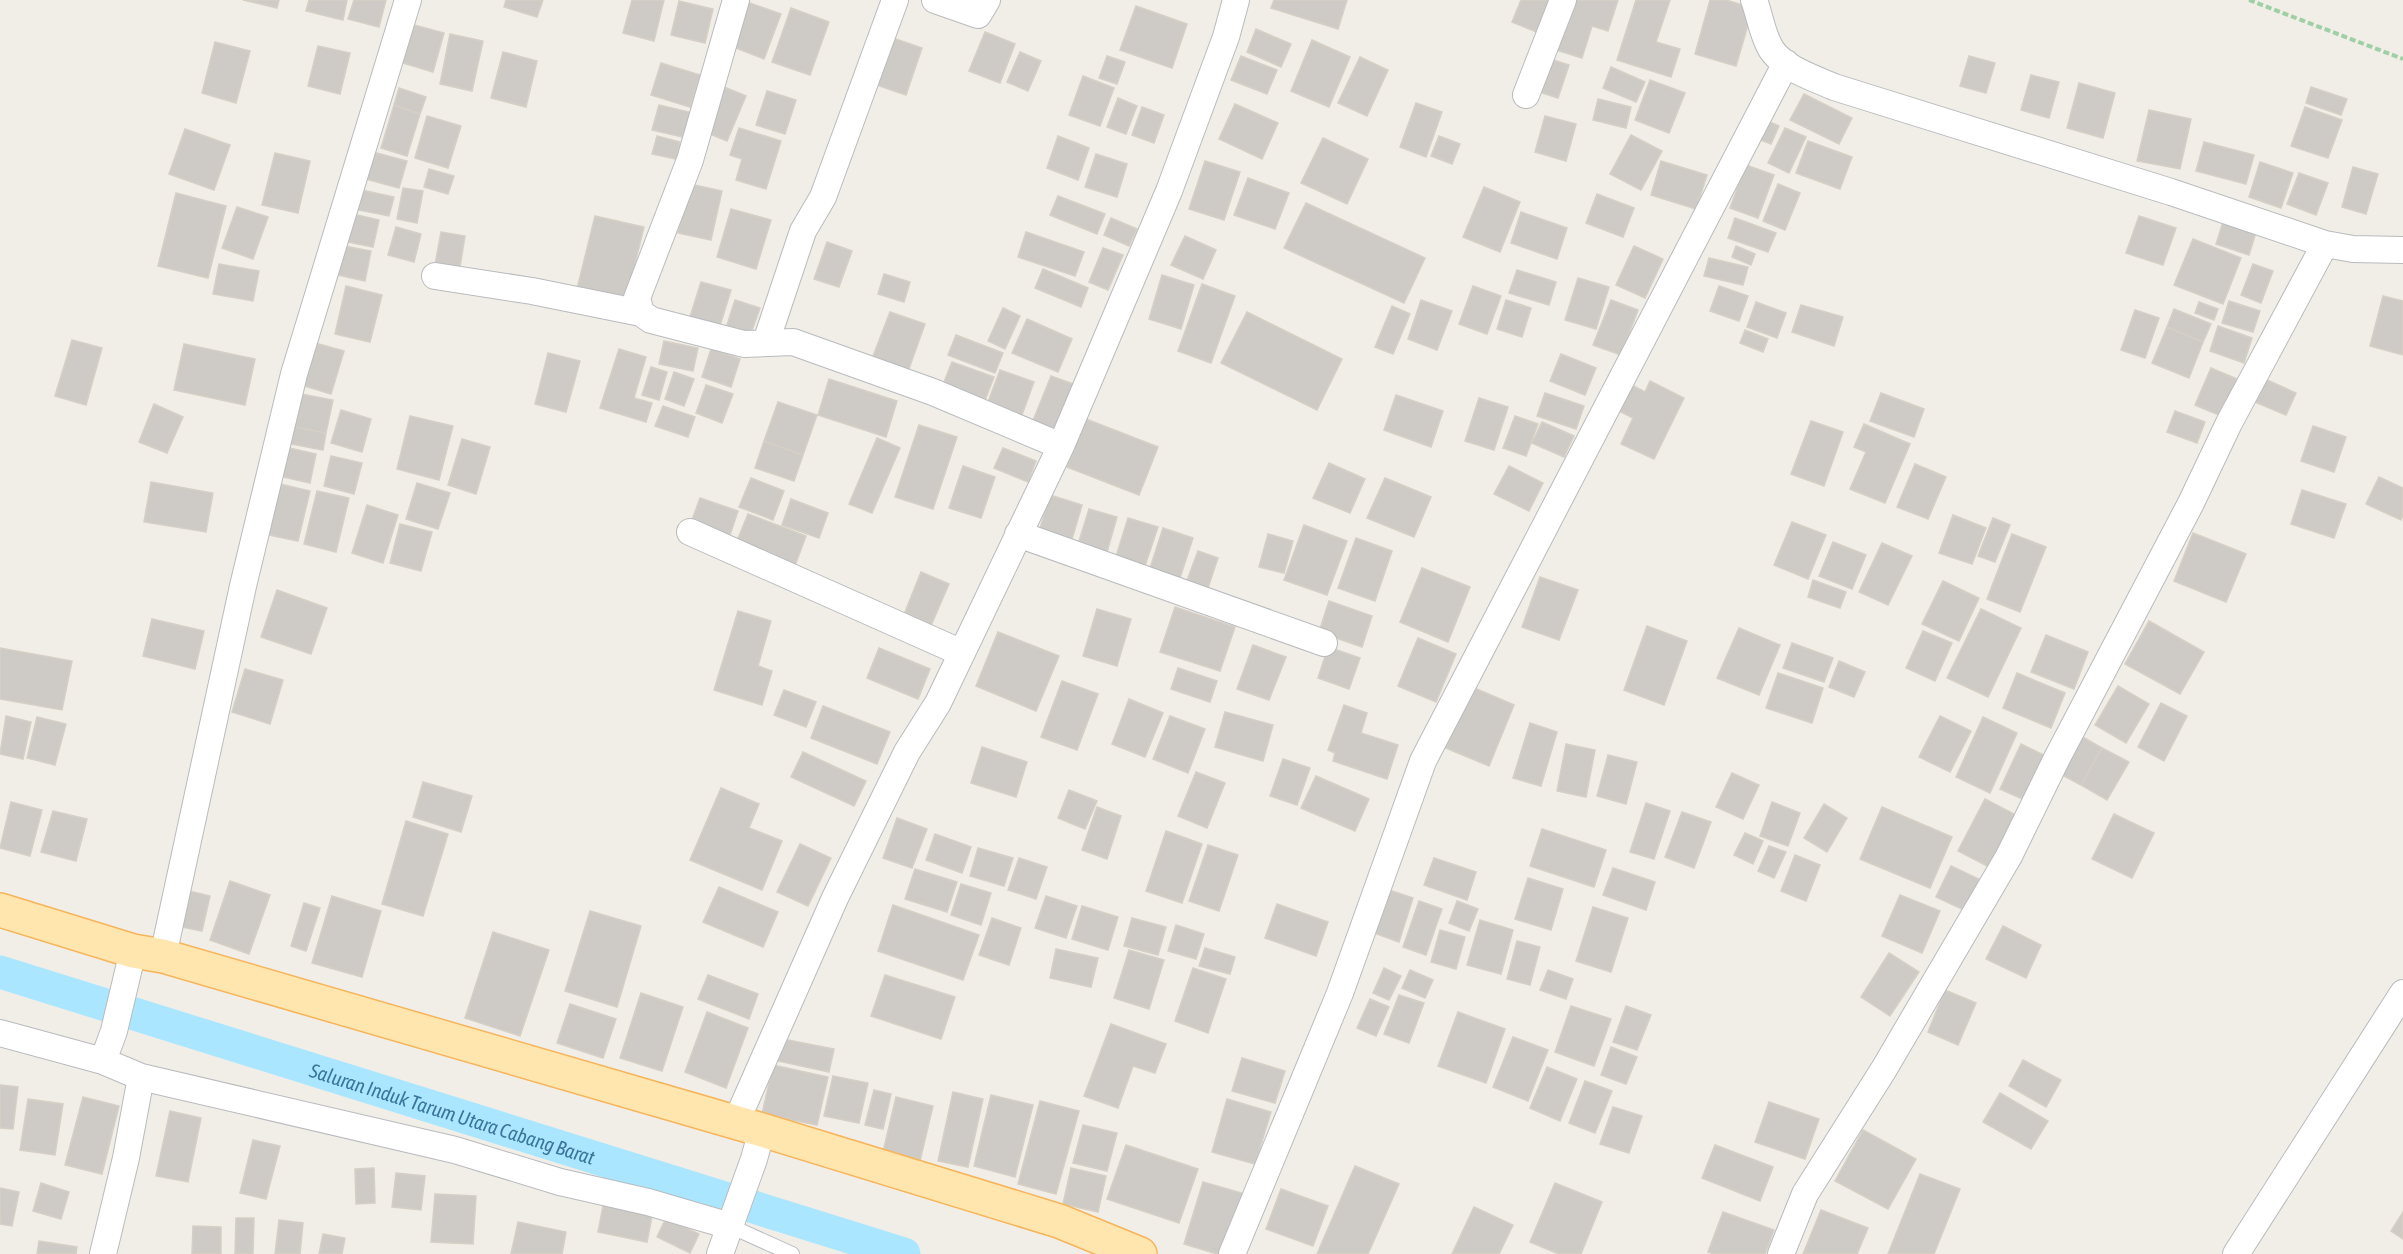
<svg xmlns="http://www.w3.org/2000/svg" width="2403" height="1254" viewBox="0 0 2403 1254" font-family="'Asap Condensed',sans-serif">
	<style>
		.lines { fill: none; stroke-linecap: round; stroke-linejoin: round }
		.canal { stroke: #aae6ff; stroke-width: 33 }
		.building { fill: #cecbc6; stroke: #d6cfc5; stroke-width: 1.5 }
		.lane-casing { stroke: #b8bbbe; stroke-width: 16 }
		.street-casing { stroke: #b8bbbe; stroke-width: 28 }
		.primary-casing { stroke: #f7b45a; stroke-width: 36 }
		.path { stroke: #9fd0a5; stroke-width: 4; stroke-dasharray: 6 3; stroke-linecap: butt }
		.lane { stroke: #fff; stroke-width: 14 }
		.street { stroke: #fff; stroke-width: 26 }
		.primary { stroke: #ffe6af; stroke-width: 33 }
		.labels { text-anchor: middle; dominant-baseline: central; stroke-width: 5; stroke-linejoin: round; paint-order: stroke }
		.water-label { font-size: 20px; font-style: italic; fill: #38779b; stroke: #fff }
	</style>
	<rect width="100%" height="100%" fill="#f1eee7"/>
	<g class="lines">
		<!-- canal -->
		<path class="canal" id="s1" d="M0,972L904,1254"/>
	</g>
	<!-- building -->
	<path class="building" d="M243,0H279L277,8Z
		M309,0H347L343,20L306,11Z
		M354,0H386L379,27L348,19Z
		M506,0H543L537,17L504,7Z
		M632,0H664L654,41L623,33Z
		M1274,0H1347L1338,29L1271,8Z
		M1521,0H1553L1539,33L1512,22Z
		M1569,0H1618L1608,31L1592,26L1582,58L1553,49Z
		M1636,0H1670L1656,42L1680,49L1671,77L1617,60Z
		M1710,0H1726L1753,8L1736,66L1695,54Z
		M679,1L713,9L705,43L671,35Z
		M747,2L781,14L764,59L731,46Z
		M1136,6L1187,24L1172,68L1120,50Z
		M791,8L829,22L810,75L772,62Z
		M414,25L444,33L433,72L403,63Z
		M1256,29L1291,44L1281,67L1247,52Z
		M985,32L1015,44L1000,83L969,71Z
		M450,34L483,41L472,91L440,84Z
		M887,36L922,48L906,95L871,83Z
		M1312,40L1350,57L1329,107L1291,91Z
		M215,42L250,51L236,103L202,93Z
		M318,46L350,53L340,94L308,86Z
		M503,52L537,61L526,107L491,98Z
		M1020,52L1041,61L1028,91L1007,82Z
		M1107,56L1125,62L1117,84L1099,78Z
		M1241,56L1277,70L1267,94L1231,80Z
		M1969,56L1995,63L1986,93L1960,86Z
		M1360,57L1388,70L1367,116L1338,103Z
		M1547,58L1569,65L1558,98L1536,91Z
		M661,63L700,75L690,107L651,95Z
		M1611,67L1645,82L1636,102L1603,88Z
		M2031,75L2059,82L2049,118L2021,110Z
		M1083,76L1114,88L1100,126L1069,115Z
		M1650,80L1685,93L1669,133L1635,120Z
		M2079,83L2115,93L2103,138L2067,128Z
		M724,87L746,96L727,141L705,132Z
		M2311,87L2347,99L2341,115L2306,103Z
		M399,88L426,97L420,114L394,105Z
		M767,91L796,100L785,134L756,125Z
		M1804,94L1852,118L1839,144L1790,120Z
		M1118,98L1137,106L1126,134L1107,127Z
		M1598,99L1631,107L1626,128L1593,120Z
		M1416,103L1442,112L1426,157L1400,147Z
		M1235,104L1278,123L1262,159L1219,139Z
		M394,105L420,114L407,156L381,148Z
		M659,105L693,113L687,138L652,130Z
		M1142,107L1164,115L1154,143L1132,135Z
		M2305,107L2342,120L2328,158L2291,146Z
		M2149,110L2191,119L2180,169L2137,161Z
		M427,116L461,126L448,168L415,158Z
		M1545,116L1576,124L1566,161L1535,152Z
		M1760,118L1779,126L1771,144L1753,137Z
		M739,128L781,141L766,189L736,180L742,159L730,155Z
		M1785,128L1806,137L1789,173L1768,163Z
		M185,129L230,145L214,190L169,174Z
		M1631,135L1662,151L1641,190L1610,174Z
		M657,136L680,142L676,159L652,154Z
		M1058,136L1089,148L1078,180L1047,168Z
		M1439,136L1460,144L1452,164L1431,156Z
		M1323,138L1368,159L1347,204L1301,183Z
		M1808,141L1852,157L1840,189L1796,173Z
		M2204,142L2254,155L2246,184L2196,171Z
		M369,151L407,161L399,188L362,178Z
		M275,153L310,161L298,213L262,205Z
		M1096,154L1127,164L1117,197L1085,187Z
		M1205,161L1240,172L1224,220L1189,209Z
		M1661,161L1707,175L1696,209L1651,195Z
		M2260,162L2293,173L2281,208L2249,197Z
		M1746,165L1774,175L1758,218L1730,208Z
		M2353,167L2378,174L2366,214L2342,207Z
		M429,169L454,176L448,194L424,187Z
		M2299,173L2328,183L2316,215L2287,204Z
		M1248,178L1289,193L1275,229L1234,215Z
		M690,184L722,191L711,240L678,233Z
		M1778,184L1800,193L1785,230L1763,221Z
		M1484,187L1520,202L1500,252L1463,237Z
		M403,188L423,191L417,223L397,219Z
		M362,190L394,197L389,216L358,210Z
		M176,193L226,206L208,278L158,266Z
		M1597,194L1634,208L1623,237L1586,223Z
		M1058,196L1105,214L1097,234L1050,215Z
		M1306,203L1425,258L1404,303L1284,248Z
		M237,207L268,217L253,259L222,248Z
		M731,209L771,220L756,269L717,257Z
		M344,212L379,220L373,247L338,240Z
		M1521,212L1567,228L1557,259L1511,243Z
		M595,216L644,227L626,300L577,289Z
		M2139,216L2176,228L2163,265L2126,253Z
		M1111,218L1137,229L1129,246L1104,235Z
		M1735,218L1776,233L1768,252L1728,238Z
		M2224,219L2257,229L2249,255L2216,244Z
		M396,227L421,234L414,262L388,255Z
		M441,232L465,236L459,273L434,270Z
		M1026,232L1084,252L1075,276L1018,257Z
		M1185,236L1216,250L1203,279L1171,265Z
		M2193,239L2241,258L2223,304L2174,285Z
		M827,242L852,251L839,287L814,279Z
		M339,245L371,251L365,281L333,274Z
		M1634,246L1663,259L1645,298L1616,285Z
		M1736,246L1755,254L1751,265L1732,257Z
		M1103,248L1123,255L1108,290L1089,282Z
		M1709,258L1748,267L1743,285L1704,276Z
		M219,264L259,271L253,301L213,294Z
		M2253,264L2273,271L2261,303L2241,295Z
		M1043,269L1088,288L1081,307L1035,288Z
		M1517,270L1556,282L1549,305L1509,293Z
		M884,274L910,282L904,302L878,294Z
		M1162,275L1194,285L1181,329L1149,319Z
		M1578,278L1609,287L1596,329L1565,320Z
		M701,282L731,290L719,329L689,320Z
		M1202,284L1235,296L1211,363L1178,351Z
		M346,286L382,295L370,342L335,334Z
		M1473,286L1501,296L1487,334L1459,324Z
		M1719,286L1748,296L1739,321L1710,311Z
		M2383,296L2403,301V355L2370,346Z
		M735,300L760,308L749,339L725,331Z
		M1421,300L1452,311L1437,350L1408,339Z
		M1506,300L1531,308L1522,337L1497,329Z
		M1611,300L1638,310L1621,355L1593,345Z
		M2229,301L2260,311L2253,332L2222,323Z
		M1756,302L1786,313L1777,338L1747,327Z
		M2199,302L2218,309L2214,320L2195,313Z
		M1801,305L1843,317L1834,346L1792,332Z
		M1392,306L1410,314L1393,354L1375,347Z
		M1003,308L1020,316L1005,349L988,341Z
		M2174,309L2211,324L2203,342L2167,327Z
		M2135,310L2159,318L2145,358L2121,350Z
		M890,312L925,324L906,377L870,364Z
		M1247,312L1342,359L1317,410L1221,363Z
		M1027,319L1072,339L1058,372L1012,353Z
		M2218,326L2252,338L2244,363L2210,351Z
		M2167,327L2203,342L2189,378L2152,363Z
		M1745,330L1768,339L1763,352L1740,343Z
		M956,335L1003,353L995,373L948,355Z
		M72,340L102,348L86,405L55,396Z
		M308,341L344,351L331,394L295,383Z
		M664,341L698,348L693,371L659,364Z
		M184,344L255,359L245,405L174,390Z
		M619,349L646,357L634,398L652,403L646,422L600,408Z
		M711,349L740,359L731,387L702,377Z
		M548,353L580,361L566,412L535,404Z
		M1561,354L1596,368L1585,395L1550,381Z
		M952,362L994,377L984,403L942,387Z
		M651,367L667,372L659,400L642,395Z
		M2211,368L2237,379L2221,416L2195,405Z
		M1000,370L1034,382L1019,423L985,410Z
		M674,372L694,379L684,406L665,399Z
		M1051,376L1076,385L1056,438L1030,428Z
		M829,379L897,401L886,437L818,415Z
		M2265,379L2296,393L2286,415L2255,402Z
		M1650,381L1684,398L1654,459L1621,444L1633,418L1619,411L1632,385L1645,392Z
		M706,385L733,394L722,423L696,413Z
		M296,393L333,400L326,433L289,426Z
		M1545,393L1584,406L1576,429L1537,416Z
		M1881,393L1924,409L1914,437L1870,421Z
		M1396,395L1443,411L1431,447L1384,430Z
		M1479,398L1508,407L1494,450L1465,441Z
		M778,402L817,415L803,455L764,441Z
		M154,404L183,417L167,453L139,442Z
		M663,406L695,417L688,437L655,426Z
		M341,410L371,419L362,452L331,443Z
		M2175,411L2205,422L2197,443L2167,432Z
		M410,416L453,426L439,480L397,469Z
		M1515,416L1538,424L1526,456L1503,448Z
		M1086,419L1158,447L1139,495L1067,467Z
		M1811,421L1843,432L1824,486L1791,474Z
		M1542,422L1574,436L1564,457L1532,443Z
		M1864,424L1910,444L1885,503L1850,489L1866,452L1854,447Z
		M919,425L957,437L933,509L895,497Z
		M289,426L326,433L323,450L286,443Z
		M2313,426L2346,437L2334,472L2301,461Z
		M877,438L900,448L872,513L849,504Z
		M462,439L490,447L476,494L448,485Z
		M764,441L803,455L794,481L755,468Z
		M285,447L316,454L310,483L279,476Z
		M1003,448L1036,461L1028,482L994,468Z
		M331,456L362,463L354,494L324,486Z
		M1329,463L1365,479L1350,513L1313,498Z
		M1915,464L1946,477L1928,519L1897,507Z
		M963,466L995,477L981,518L949,508Z
		M1509,466L1543,483L1529,511L1494,494Z
		M2379,477L2403,488V515L2401,520L2366,504Z
		M751,478L784,491L773,520L739,507Z
		M1385,478L1431,497L1414,537L1367,518Z
		M151,482L213,493L206,532L144,522Z
		M276,483L310,491L298,541L264,534Z
		M417,483L450,493L438,529L406,519Z
		M2302,490L2346,504L2334,538L2291,524Z
		M317,491L349,498L336,552L304,544Z
		M1050,495L1082,505L1070,546L1038,535Z
		M700,498L738,511L728,541L689,528Z
		M791,499L828,513L819,538L782,525Z
		M367,505L398,515L383,563L352,553Z
		M1089,509L1117,517L1105,559L1076,551Z
		M748,514L806,536L793,571L734,548Z
		M1953,515L1986,528L1972,564L1939,553Z
		M1128,518L1158,527L1143,572L1114,563Z
		M1993,518L2010,525L1995,562L1978,556Z
		M1792,522L1826,535L1808,579L1774,565Z
		M400,524L432,532L421,571L390,563Z
		M1304,525L1347,541L1327,595L1284,580Z
		M1163,528L1193,538L1179,581L1149,571Z
		M2193,533L2246,554L2226,602L2174,581Z
		M1268,534L1293,541L1284,573L1259,567Z
		M2012,534L2046,547L2020,612L1987,599Z
		M1356,538L1392,551L1375,601L1338,588Z
		M1833,542L1866,555L1852,589L1819,576Z
		M1882,543L1912,556L1888,605L1859,592Z
		M1198,551L1218,558L1207,591L1186,583Z
		M1422,568L1470,587L1448,642L1400,622Z
		M921,572L949,584L930,628L903,617Z
		M1540,577L1578,590L1559,640L1522,627Z
		M1813,580L1846,592L1840,608L1808,597Z
		M1943,581L1979,598L1959,641L1922,624Z
		M277,590L327,608L311,654L261,637Z
		M1329,601L1372,616L1362,647L1319,632Z
		M1175,607L1235,627L1220,671L1160,652Z
		M1097,609L1131,619L1117,666L1083,656Z
		M1981,609L2021,628L1988,697L1947,678Z
		M738,611L771,621L758,666L772,671L762,705L714,690Z
		M152,619L204,631L195,669L143,656Z
		M2149,621L2204,652L2180,694L2125,664Z
		M1647,626L1687,641L1664,705L1624,690Z
		M1739,628L1780,645L1759,695L1717,678Z
		M1923,631L1952,643L1935,681L1906,668Z
		M998,632L1059,656L1036,711L976,686Z
		M2046,635L2088,652L2074,689L2031,672Z
		M1418,638L1456,654L1436,702L1398,686Z
		M1792,643L1833,658L1824,682L1783,668Z
		M1253,645L1286,657L1269,700L1237,689Z
		M1328,647L1360,658L1349,689L1318,678Z
		M0,648L72,661L62,710L0,699Z
		M879,648L930,669L918,699L867,678Z
		M1839,661L1865,672L1854,697L1829,687Z
		M1178,668L1217,681L1210,702L1171,689Z
		M245,669L283,680L270,724L232,712Z
		M1778,673L1823,688L1812,723L1766,708Z
		M2017,673L2065,693L2051,728L2003,708Z
		M1062,681L1098,694L1077,750L1041,737Z
		M2118,686L2149,704L2126,743L2095,725Z
		M1472,687L1514,705L1489,766L1446,748Z
		M784,690L816,702L806,727L774,715Z
		M1129,699L1163,713L1145,757L1112,744Z
		M2161,703L2187,716L2164,761L2138,747Z
		M1344,705L1367,713L1361,733L1398,745L1387,779L1333,761L1335,753L1328,750Z
		M823,706L890,732L877,764L811,738Z
		M1225,712L1273,725L1263,761L1215,747Z
		M6,716L31,722L23,759L0,754Z
		M1170,716L1205,729L1188,773L1153,759Z
		M1940,716L1971,731L1950,772L1919,757Z
		M37,717L66,724L55,765L27,758Z
		M1983,717L2017,733L1990,793L1956,777Z
		M1530,723L1557,732L1541,786L1513,778Z
		M2081,736L2102,748L2081,785L2060,774Z
		M1566,744L1595,750L1586,797L1557,791Z
		M2021,744L2048,757L2027,801L2000,789Z
		M982,747L1027,762L1016,797L971,783Z
		M2102,748L2129,762L2107,800L2081,785Z
		M803,752L866,781L854,806L791,777Z
		M1608,755L1637,762L1626,804L1597,796Z
		M1283,759L1310,768L1297,805L1270,796Z
		M1196,772L1225,783L1207,828L1178,816Z
		M1732,773L1759,785L1743,819L1716,807Z
		M1316,776L1369,799L1355,831L1301,808Z
		M423,782L472,796L461,832L413,817Z
		M721,788L759,804L749,828L782,841L762,890L690,860Z
		M1069,790L1097,801L1085,829L1058,818Z
		M1985,799L2016,815L1989,867L1958,851Z
		M11,802L42,810L30,856L0,848Z
		M1772,802L1800,813L1788,846L1760,836Z
		M1646,803L1670,811L1654,859L1630,852Z
		M1824,804L1847,818L1827,852L1804,838Z
		M1097,807L1121,816L1107,859L1082,850Z
		M1882,807L1952,837L1930,888L1860,859Z
		M53,811L87,819L76,861L41,852Z
		M1682,812L1711,822L1694,868L1665,857Z
		M2114,814L2154,833L2132,878L2092,859Z
		M897,818L927,829L912,868L883,858Z
		M406,821L448,834L423,916L382,904Z
		M1542,829L1606,850L1594,887L1530,866Z
		M1166,831L1202,844L1182,903L1146,891Z
		M1745,833L1763,841L1753,864L1734,855Z
		M935,834L971,847L962,873L926,860Z
		M800,844L831,858L808,906L777,892Z
		M1208,845L1238,855L1219,911L1189,901Z
		M1769,846L1786,852L1774,878L1758,871Z
		M978,848L1013,858L1004,886L970,876Z
		M1795,855L1820,865L1806,901L1781,891Z
		M1019,858L1047,867L1036,899L1008,890Z
		M1434,858L1476,872L1467,900L1424,885Z
		M1951,866L1981,880L1966,911L1936,897Z
		M1613,868L1655,882L1646,910L1603,895Z
		M915,869L957,882L947,912L905,899Z
		M1528,878L1563,889L1551,930L1515,919Z
		M230,881L270,895L249,954L210,940Z
		M961,884L991,893L981,925L951,915Z
		M719,887L778,912L763,947L703,922Z
		M185,890L210,896L202,931L177,926Z
		M1389,890L1413,898L1399,942L1374,933Z
		M1900,895L1940,911L1922,953L1882,936Z
		M332,896L381,911L362,977L312,963Z
		M1046,896L1077,906L1066,938L1035,928Z
		M1419,901L1442,909L1426,955L1403,947Z
		M1457,901L1478,909L1469,931L1449,923Z
		M304,903L320,908L306,951L291,946Z
		M1277,904L1328,922L1316,956L1265,938Z
		M893,905L979,935L963,980L878,951Z
		M1082,906L1118,917L1108,950L1072,939Z
		M1593,907L1628,918L1611,972L1576,961Z
		M590,911L641,926L617,1007L565,991Z
		M992,918L1021,928L1009,965L979,955Z
		M1132,918L1166,927L1158,955L1124,946Z
		M1480,920L1513,930L1501,974L1467,965Z
		M1176,925L1204,934L1196,959L1168,951Z
		M2003,926L2041,945L2026,978L1986,959Z
		M1440,930L1465,937L1456,969L1431,962Z
		M493,932L549,950L520,1036L465,1018Z
		M1517,941L1540,947L1530,985L1507,979Z
		M1205,948L1235,957L1230,974L1199,966Z
		M1056,949L1098,958L1091,987L1050,978Z
		M1129,950L1164,960L1149,1009L1114,998Z
		M1889,953L1919,972L1890,1016L1861,997Z
		M1193,968L1226,979L1208,1033L1175,1021Z
		M1384,968L1401,976L1389,1000L1373,993Z
		M1410,970L1433,980L1425,998L1402,988Z
		M1548,970L1573,979L1566,999L1540,990Z
		M708,975L758,994L749,1019L698,999Z
		M885,975L955,997L941,1039L871,1016Z
		M1945,990L1976,1003L1958,1045L1928,1032Z
		M641,993L683,1007L662,1071L620,1058Z
		M1399,995L1424,1003L1409,1043L1384,1034Z
		M1370,999L1389,1007L1376,1036L1357,1028Z
		M570,1004L616,1019L603,1058L557,1043Z
		M1571,1006L1611,1019L1594,1066L1555,1052Z
		M1626,1006L1651,1015L1637,1050L1613,1042Z
		M707,1012L748,1028L726,1088L685,1072Z
		M1458,1012L1505,1029L1486,1083L1438,1066Z
		M1111,1024L1166,1044L1155,1073L1133,1066L1118,1108L1084,1096Z
		M1513,1037L1548,1050L1528,1101L1493,1087Z
		M783,1039L834,1049L829,1072L778,1061Z
		M1611,1047L1637,1057L1626,1084L1601,1075Z
		M1242,1058L1285,1071L1275,1103L1232,1091Z
		M2023,1060L2061,1080L2046,1107L2009,1086Z
		M773,1065L828,1077L817,1125L762,1114Z
		M1547,1067L1577,1079L1560,1121L1530,1108Z
		M833,1076L868,1083L859,1123L824,1116Z
		M1585,1081L1612,1091L1595,1133L1569,1123Z
		M0,1085L18,1087L13,1129L0,1128Z
		M874,1090L891,1094L883,1129L865,1125Z
		M953,1092L983,1099L968,1167L938,1161Z
		M2000,1093L2048,1121L2031,1149L1983,1122Z
		M991,1095L1033,1105L1015,1177L974,1166Z
		M83,1097L119,1106L102,1174L65,1165Z
		M896,1097L933,1106L920,1161L883,1152Z
		M28,1099L63,1104L55,1155L20,1150Z
		M1227,1099L1271,1112L1255,1164L1212,1152Z
		M1040,1101L1079,1111L1056,1194L1018,1184Z
		M1769,1102L1819,1119L1805,1159L1755,1142Z
		M1613,1107L1642,1116L1629,1153L1600,1144Z
		M170,1111L201,1118L188,1182L156,1176Z
		M1083,1125L1117,1133L1107,1171L1073,1163Z
		M1863,1130L1916,1159L1888,1209L1835,1181Z
		M253,1140L280,1146L266,1199L240,1193Z
		M1126,1145L1198,1169L1179,1223L1107,1199Z
		M1715,1145L1773,1167L1760,1201L1702,1178Z
		M1355,1166L1399,1184L1368,1254H1317Z
		M374,1168L375,1203L356,1204L355,1169Z
		M1071,1168L1106,1176L1098,1212L1063,1204Z
		M396,1173L425,1176L421,1210L392,1207Z
		M1920,1174L1960,1189L1934,1254H1888Z
		M1203,1182L1245,1194L1227,1254H1217L1184,1244Z
		M41,1183L69,1192L61,1219L33,1211Z
		M1555,1183L1602,1202L1581,1254H1559L1530,1242Z
		M0,1188L19,1192L12,1226L0,1224Z
		M1281,1189L1328,1206L1313,1246L1266,1229Z
		M435,1194L476,1196L473,1244L431,1242Z
		M604,1201L653,1211L647,1242L598,1232Z
		M1474,1207L1513,1225L1499,1254H1452Z
		M1821,1210L1868,1228L1857,1254H1803Z
		M1723,1212L1774,1230L1765,1254H1714L1708,1252Z
		M2403,1212V1239L2391,1231Z
		M236,1218H254L253,1254H235Z
		M666,1218L699,1234L690,1253L657,1237Z
		M279,1220L303,1223L300,1254H275Z
		M518,1222L566,1232L562,1254H511Z
		M193,1226L221,1227V1254H192Z
		M323,1234L345,1238L342,1254H319Z
		M39,1241L77,1247L76,1254H37Z"/>
	<g class="lines">
		<defs>
			<path id="lane" d="M730,1226L792,1254"/>
			<path id="street" d="M736,0L690,160L637,298L641,313L651,320L744,344L793,342L933,392L1061,446
				M935,0L978,15L987,0
				M1754,0C1760,16 1762,34 1771,49C1784,69 1814,78 1834,87L2171,192L2325,244L2353,249L2403,250
				M1526,95L1563,0
				M435,276L532,291L641,313
				M766,342L803,231L823,197L895,0
				M690,532L962,653
				M1018,534L1324,643
				M163,956L243,586L294,374L408,0
				M0,1033L103,1061L141,1077L455,1150L560,1182L648,1202L730,1226
				M103,1061L114,1031L133,951
				M736,1122L835,898L907,752L938,703L1061,446L1169,191L1226,37L1236,0
				M103,1254L126,1158L141,1077
				M720,1254L754,1159L762,1130
				M1232,1254L1340,993L1423,761L1786,63
				M1781,1254L1805,1194L1884,1069L2009,856L2057,758L2191,503L2229,423L2325,244
				M2236,1254L2403,993"/>
			<path id="primary" d="M0,910L133,951L163,956L762,1130L1059,1221L1140,1254"/>
		</defs>
		<!-- lane casing -->
		<use href="#lane" class="lane-casing"/>
		<!-- street casing -->
		<use href="#street" class="street-casing"/>
		<!-- primary casing -->
		<use href="#primary" class="primary-casing"/>
		<!-- path -->
		<path class="path" d="M2249,0L2403,59"/>
		<!-- lane -->
		<use href="#lane" class="lane"/>
		<!-- street -->
		<use href="#street" class="street"/>
		<!-- primary -->
		<use href="#primary" class="primary"/>
	</g>
	<g class="labels">
		<!-- water labels -->
		<g class="water-label">
			<text stroke="none"><textPath href="#s1" startOffset="474">Saluran Induk Tarum Utara Cabang Barat</textPath></text>
		</g>
	</g>
</svg>
